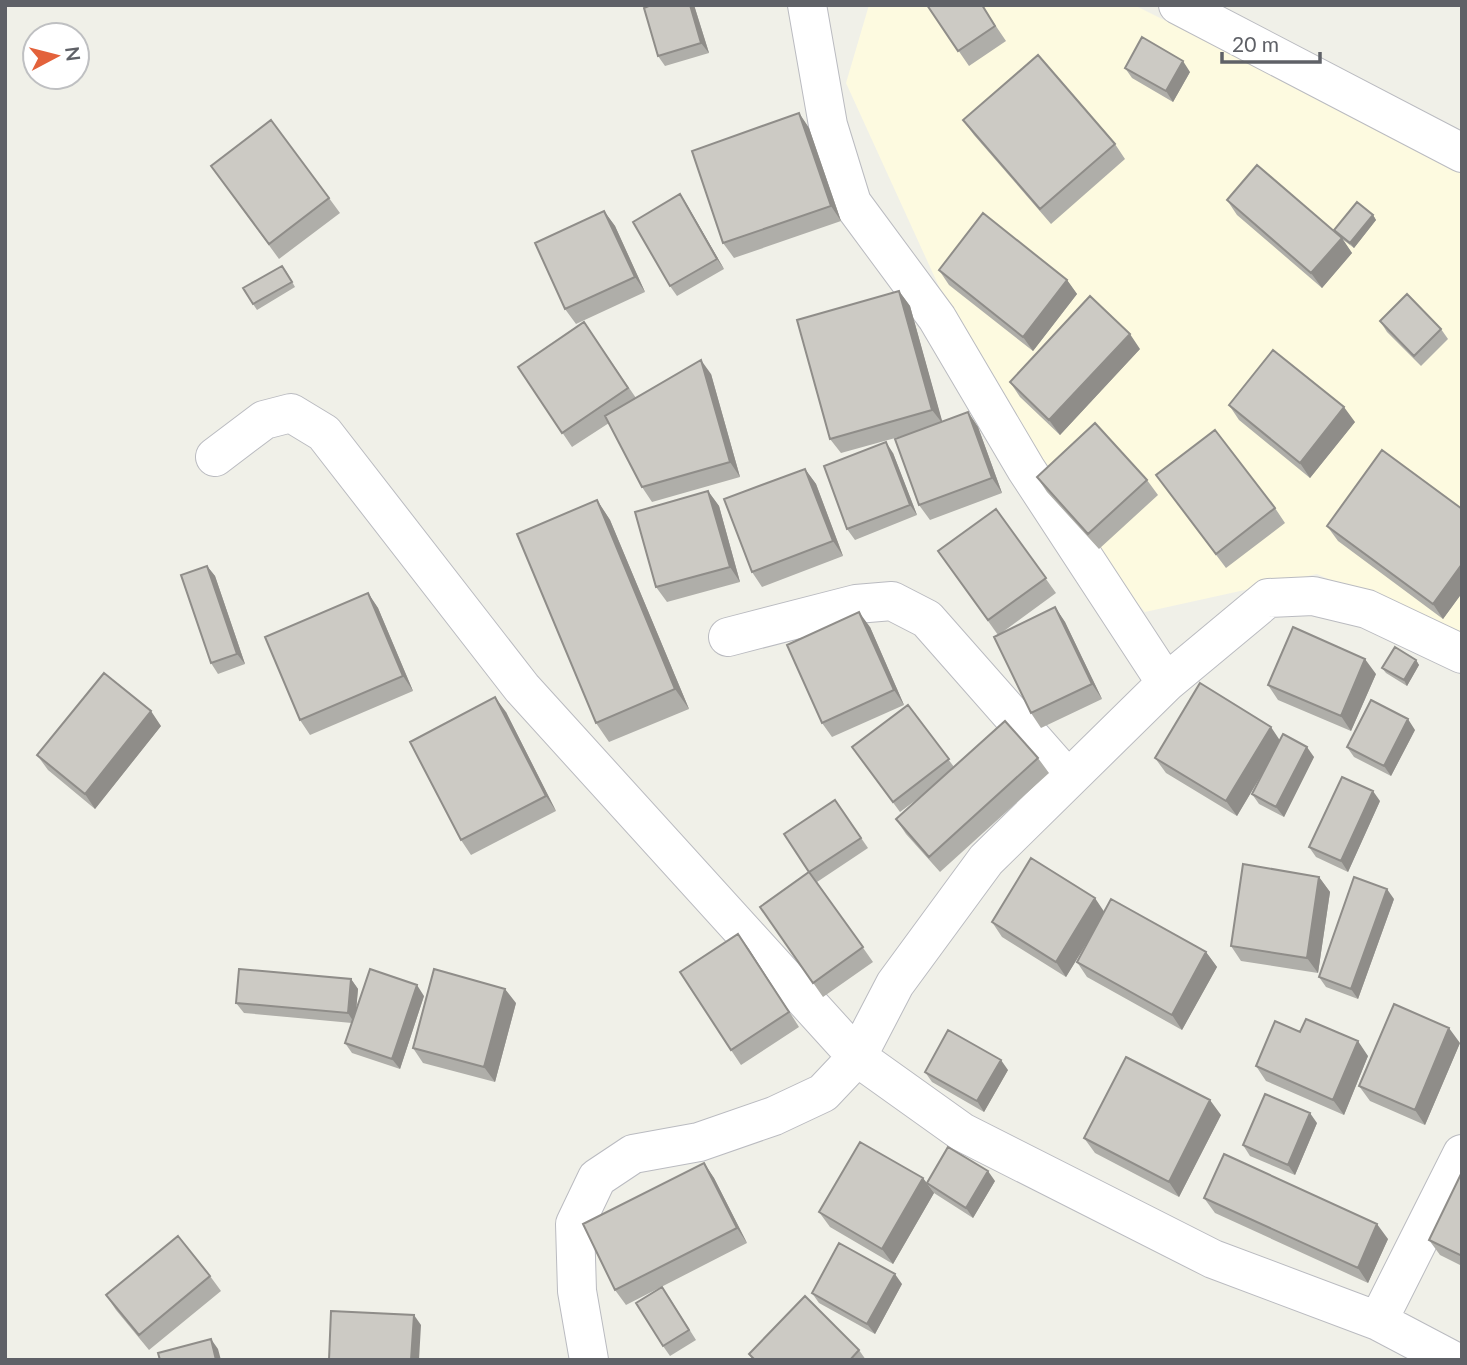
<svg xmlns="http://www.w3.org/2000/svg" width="1467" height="1365" viewBox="0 0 1467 1365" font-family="Lato,sans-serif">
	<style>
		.commercial { fill: #fdfae0 }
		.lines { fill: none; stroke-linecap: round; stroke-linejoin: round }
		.minor-casing { stroke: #babbc0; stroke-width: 40 }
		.minor { stroke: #fff; stroke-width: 38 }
		.wall { fill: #afaea9 }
		.shaded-wall { fill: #8f8d89 }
		.building { fill: #cccac4; stroke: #8f8d89; stroke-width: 2 }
	</style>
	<rect width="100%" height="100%" fill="#f0f0e8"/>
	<!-- commercial -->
	<path class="commercial" d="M869,5H1134L1462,169V638L1317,574L1145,612L1052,504L946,302L846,83Z"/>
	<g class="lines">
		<defs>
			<path id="minor" d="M807,5L828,125L852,203L937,318L1026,469L1166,683
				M1178,5L1462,153
				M215,457L264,420L291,413L324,433L522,688L857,1057L962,1132L1213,1259L1378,1321L1452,1360
				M728,637L856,604L892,601L927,619L1068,779
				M1378,1321L1462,1154
				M589,1360L577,1291L575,1224L597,1178L633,1154L699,1142L774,1116L823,1093L857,1057L895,984L986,860L1166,683L1268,598L1313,596L1367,609L1462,654"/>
		</defs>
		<!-- minor casing -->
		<use href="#minor" class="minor-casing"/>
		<!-- minor -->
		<use href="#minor" class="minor"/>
	</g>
	<!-- wall -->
	<path class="wall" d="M651,5H694L709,53L665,66L658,56Z
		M927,5H986L983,7L1006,41L969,66Z
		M1125,68L1190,72L1173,102L1132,78Z
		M799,113L809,128L841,221L734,258L723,243Z
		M963,120L1115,144L1125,159L1051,224L974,135Z
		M211,166L329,198L340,213L279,259Z
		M680,194L687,205L724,269L677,296L670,286Z
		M1227,200L1337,234L1334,230L1373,215L1376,220L1354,248L1342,239L1352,253L1322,288L1237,215Z
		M604,211L615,226L645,292L576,324L565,309Z
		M939,270L1067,280L1077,294L1033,351L949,285Z
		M286,271L295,287L257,310L253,304Z
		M899,291L910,306L942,422L968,412L978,427L1002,493L930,520L919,505L906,435L841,453L830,439Z
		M1380,321L1441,329L1448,339L1421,366L1387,332Z
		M584,322L636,398L711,374L740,477L652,502L642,487L609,423L572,447L518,367Z
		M1140,349L1060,435L1020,397L1010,382Z
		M1229,405L1355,422L1310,478L1239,420Z
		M893,453L917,515L855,540L847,529Z
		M805,469L816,484L843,556L762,587L752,572Z
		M1156,475L1275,508L1285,523L1226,568Z
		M1037,477L1147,480L1158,495L1099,549L1047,492Z
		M708,491L719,506L740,582L667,602L656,587Z
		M597,500L610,520L689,709L609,742L596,723Z
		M996,509L1056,593L1000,634L1055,607L1065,622L1102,699L1041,728L1031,713L998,635L938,551Z
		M1462,509V593L1443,619L1338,541L1327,526Z
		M207,566L215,576L245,664L218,674L211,663Z
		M368,593L378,608L413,691L310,735L300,720Z
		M870,627L904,705L832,737L822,723Z
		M1416,660L1419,665L1407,686L1386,673L1382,668Z
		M1376,674L1351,731L1278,700L1268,685Z
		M908,705L954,767L1038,758L1049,773L940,872L906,834L896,819L924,794L900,812L852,747Z
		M506,712L556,811L471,855L461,840Z
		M161,726L95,809L48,770L37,755Z
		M1415,730L1391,776L1354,757L1347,747Z
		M1280,740L1314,757L1284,817L1259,804L1252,794L1265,769L1237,816L1166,773L1155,758Z
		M835,800L868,848L817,882L873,962L823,997L760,907L809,872Z
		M1380,801L1348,872L1316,857L1309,847Z
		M1319,877L1330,892L1318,973L1241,961L1231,946Z
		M1394,899L1358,999L1326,987L1319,977Z
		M1104,912L1206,952L1217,967L1182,1030L1087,977L1077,962L1088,941L1066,977L1002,937L992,922Z
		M738,934L799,1027L741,1065L731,1050Z
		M351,979L358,989L356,1009L424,996L400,1069L352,1053L345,1043L352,1023L244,1013L236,1003Z
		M516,1003L495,1082L423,1063L413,1048Z
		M1300,1032L1368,1056L1344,1115L1266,1081L1256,1066Z
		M1460,1043L1425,1125L1370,1101L1359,1086Z
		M1008,1070L984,1112L932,1082L925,1072Z
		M1221,1115L1179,1197L1095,1153L1084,1138Z
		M1317,1123L1295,1175L1250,1156L1243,1145Z
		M704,1163L714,1178L747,1243L626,1305L615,1290Z
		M1462,1172V1266L1440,1255L1429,1240Z
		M923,1178L934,1193L893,1264L830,1227L819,1212Z
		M995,1181L973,1218L934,1193L927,1183Z
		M1204,1198L1388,1239L1368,1283L1215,1213Z
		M210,1276L221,1291L149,1350L116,1310L106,1295Z
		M902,1284L875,1334L819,1303L812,1293Z
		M669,1297L696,1340L670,1356L663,1346Z
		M859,1350L866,1360H753L749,1354Z"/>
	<!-- shaded-wall -->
	<path class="shaded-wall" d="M690,5H694L709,53L701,43Z
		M1183,61L1190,72L1173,102L1166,91Z
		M799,113L809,128L841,221L831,206Z
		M680,194L687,205L724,269L717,259Z
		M604,211L615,226L645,292L635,277Z
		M1373,215L1376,220L1354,248L1350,243Z
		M1342,238L1352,253L1322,288L1311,273Z
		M1067,280L1077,294L1033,351L1023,337Z
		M899,291L910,306L943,424L932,410Z
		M1130,334L1140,349L1060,435L1049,420Z
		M701,360L711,374L740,477L730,462Z
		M1344,407L1355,422L1310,478L1300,463Z
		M968,412L978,427L1002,493L992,478Z
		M886,442L893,453L917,515L910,505Z
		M805,469L816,484L843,556L833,541Z
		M708,491L719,506L740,582L730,567Z
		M597,500L610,520L689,709L675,689Z
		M1462,564V593L1443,619L1433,604Z
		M207,566L215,576L245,664L237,654Z
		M368,593L378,608L413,691L403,676Z
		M1055,607L1065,622L1102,699L1092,684Z
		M859,612L870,627L904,705L894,690Z
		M1365,659L1376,674L1351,731L1341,716Z
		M1416,660L1419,665L1407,686L1404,680Z
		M495,697L506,712L556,811L546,796Z
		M151,711L161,726L95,809L85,794Z
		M1408,719L1415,730L1391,776L1384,766Z
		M1271,727L1281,742L1237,816L1226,801Z
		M1307,747L1314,757L1284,817L1276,807Z
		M1373,791L1380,801L1348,872L1341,861Z
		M1319,877L1330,892L1318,973L1307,958Z
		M1387,889L1394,899L1358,999L1351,989Z
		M1095,898L1105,913L1066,977L1056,962Z
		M738,934L749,949L799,1027L789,1012Z
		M1206,952L1217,967L1182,1030L1172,1015Z
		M351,979L358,989L355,1024L348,1013Z
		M417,985L424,996L400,1069L392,1059Z
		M505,989L516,1003L495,1082L484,1067Z
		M1449,1028L1460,1043L1425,1125L1415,1110Z
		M1358,1041L1368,1056L1344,1115L1333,1100Z
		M1001,1060L1008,1070L984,1112L977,1101Z
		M1210,1100L1221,1115L1179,1197L1169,1182Z
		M1310,1113L1317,1123L1295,1175L1288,1165Z
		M704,1163L714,1178L747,1243L737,1228Z
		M988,1171L995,1181L973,1218L966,1208Z
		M923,1178L934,1193L893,1264L882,1249Z
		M1377,1224L1388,1239L1368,1283L1358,1268Z
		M895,1274L902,1284L875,1334L867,1324Z
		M414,1315L421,1325L419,1360H411Z
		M211,1339L218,1349L221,1360H216Z"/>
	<!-- building -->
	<path class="building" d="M651,5H690L701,43L658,56L644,8Z
		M927,5H982L995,26L958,51Z
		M1142,37L1183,61L1166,91L1125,68Z
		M1038,55L1115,144L1040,209L963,120Z
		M799,113L831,206L723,243L692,151Z
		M271,120L329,198L269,244L211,166Z
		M1257,165L1342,238L1311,273L1227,200Z
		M680,194L717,259L670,286L633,222Z
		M1357,202L1373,215L1350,243L1334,230Z
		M604,211L635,277L565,309L535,243Z
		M983,213L1067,280L1023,337L939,270Z
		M282,266L292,282L253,304L243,288Z
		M899,291L932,410L830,439L797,320Z
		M1407,294L1441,329L1414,356L1380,321Z
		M1090,296L1130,334L1049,420L1010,382Z
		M584,322L628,388L562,433L518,367Z
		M1273,350L1344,407L1300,463L1229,405Z
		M701,360L730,462L642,487L605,416Z
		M968,412L992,478L919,505L895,439Z
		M1095,423L1147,480L1088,534L1037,477Z
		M1215,430L1275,508L1216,554L1156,475Z
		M886,442L910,505L847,529L824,466Z
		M1382,450L1462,509V564L1433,604L1327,526Z
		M805,469L833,541L752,572L724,499Z
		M708,491L730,567L656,587L635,512Z
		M597,500L675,689L596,723L517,534Z
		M996,509L1046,578L988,620L938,551Z
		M207,566L237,654L211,663L181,575Z
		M368,593L403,676L300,720L265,637Z
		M1055,607L1092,684L1031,713L994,637Z
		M859,612L894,690L822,723L787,645Z
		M1293,627L1365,659L1341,716L1268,685Z
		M1395,647L1416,660L1404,680L1382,668Z
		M104,673L151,711L85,794L37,755Z
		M1200,683L1271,727L1226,801L1155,758Z
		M495,697L546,796L461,840L410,742Z
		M1371,700L1408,719L1384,766L1347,747Z
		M908,705L949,759L893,802L852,747Z
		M1005,721L1038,758L929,857L896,819Z
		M1283,734L1307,747L1276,807L1252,794Z
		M1342,777L1373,791L1341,861L1309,847Z
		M835,800L861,838L809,872L784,834Z
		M1031,858L1095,898L1056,962L992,922Z
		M1243,864L1319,877L1307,958L1231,946Z
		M809,872L863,947L813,983L760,907Z
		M1354,877L1387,889L1351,989L1319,977Z
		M1111,899L1206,952L1172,1015L1077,962Z
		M738,934L789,1012L731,1050L680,972Z
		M239,969L351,979L348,1013L236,1003Z
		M370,969L417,985L392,1059L345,1043Z
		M434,969L505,989L484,1067L413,1048Z
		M1394,1004L1449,1028L1415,1110L1359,1086Z
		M1306,1019L1358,1041L1333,1100L1256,1066L1275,1021L1300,1032Z
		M948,1030L1001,1060L977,1101L925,1072Z
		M1126,1057L1210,1100L1169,1182L1084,1138Z
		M1265,1094L1310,1113L1288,1165L1243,1145Z
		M860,1142L923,1178L882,1249L819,1212Z
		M948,1147L988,1171L966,1208L927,1183Z
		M1224,1154L1377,1224L1358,1268L1204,1198Z
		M704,1163L737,1228L615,1290L583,1224Z
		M1462,1172V1256L1429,1240Z
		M178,1236L210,1276L139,1335L106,1295Z
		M839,1243L895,1274L867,1324L812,1293Z
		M662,1287L689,1330L663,1346L636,1303Z
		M805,1296L859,1350L850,1360H755L749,1354Z
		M331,1311L414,1315L411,1360H329Z
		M211,1339L216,1360H160L158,1353Z"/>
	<!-- border -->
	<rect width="1467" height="1365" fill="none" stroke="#5f6167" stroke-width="14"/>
	<!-- north arrow -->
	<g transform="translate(56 56) rotate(83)"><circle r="33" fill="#ffffff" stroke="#bfc0c2" stroke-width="2"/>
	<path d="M0-5L12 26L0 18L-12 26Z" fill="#e3623b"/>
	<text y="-10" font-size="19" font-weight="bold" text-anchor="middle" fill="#5f6167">N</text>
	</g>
	<!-- scale -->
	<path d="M1222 52v10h98v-10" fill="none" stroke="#5f6167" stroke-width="3.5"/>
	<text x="1232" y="52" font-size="21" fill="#5f6167" stroke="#ffffff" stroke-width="5" paint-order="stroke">20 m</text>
</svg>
